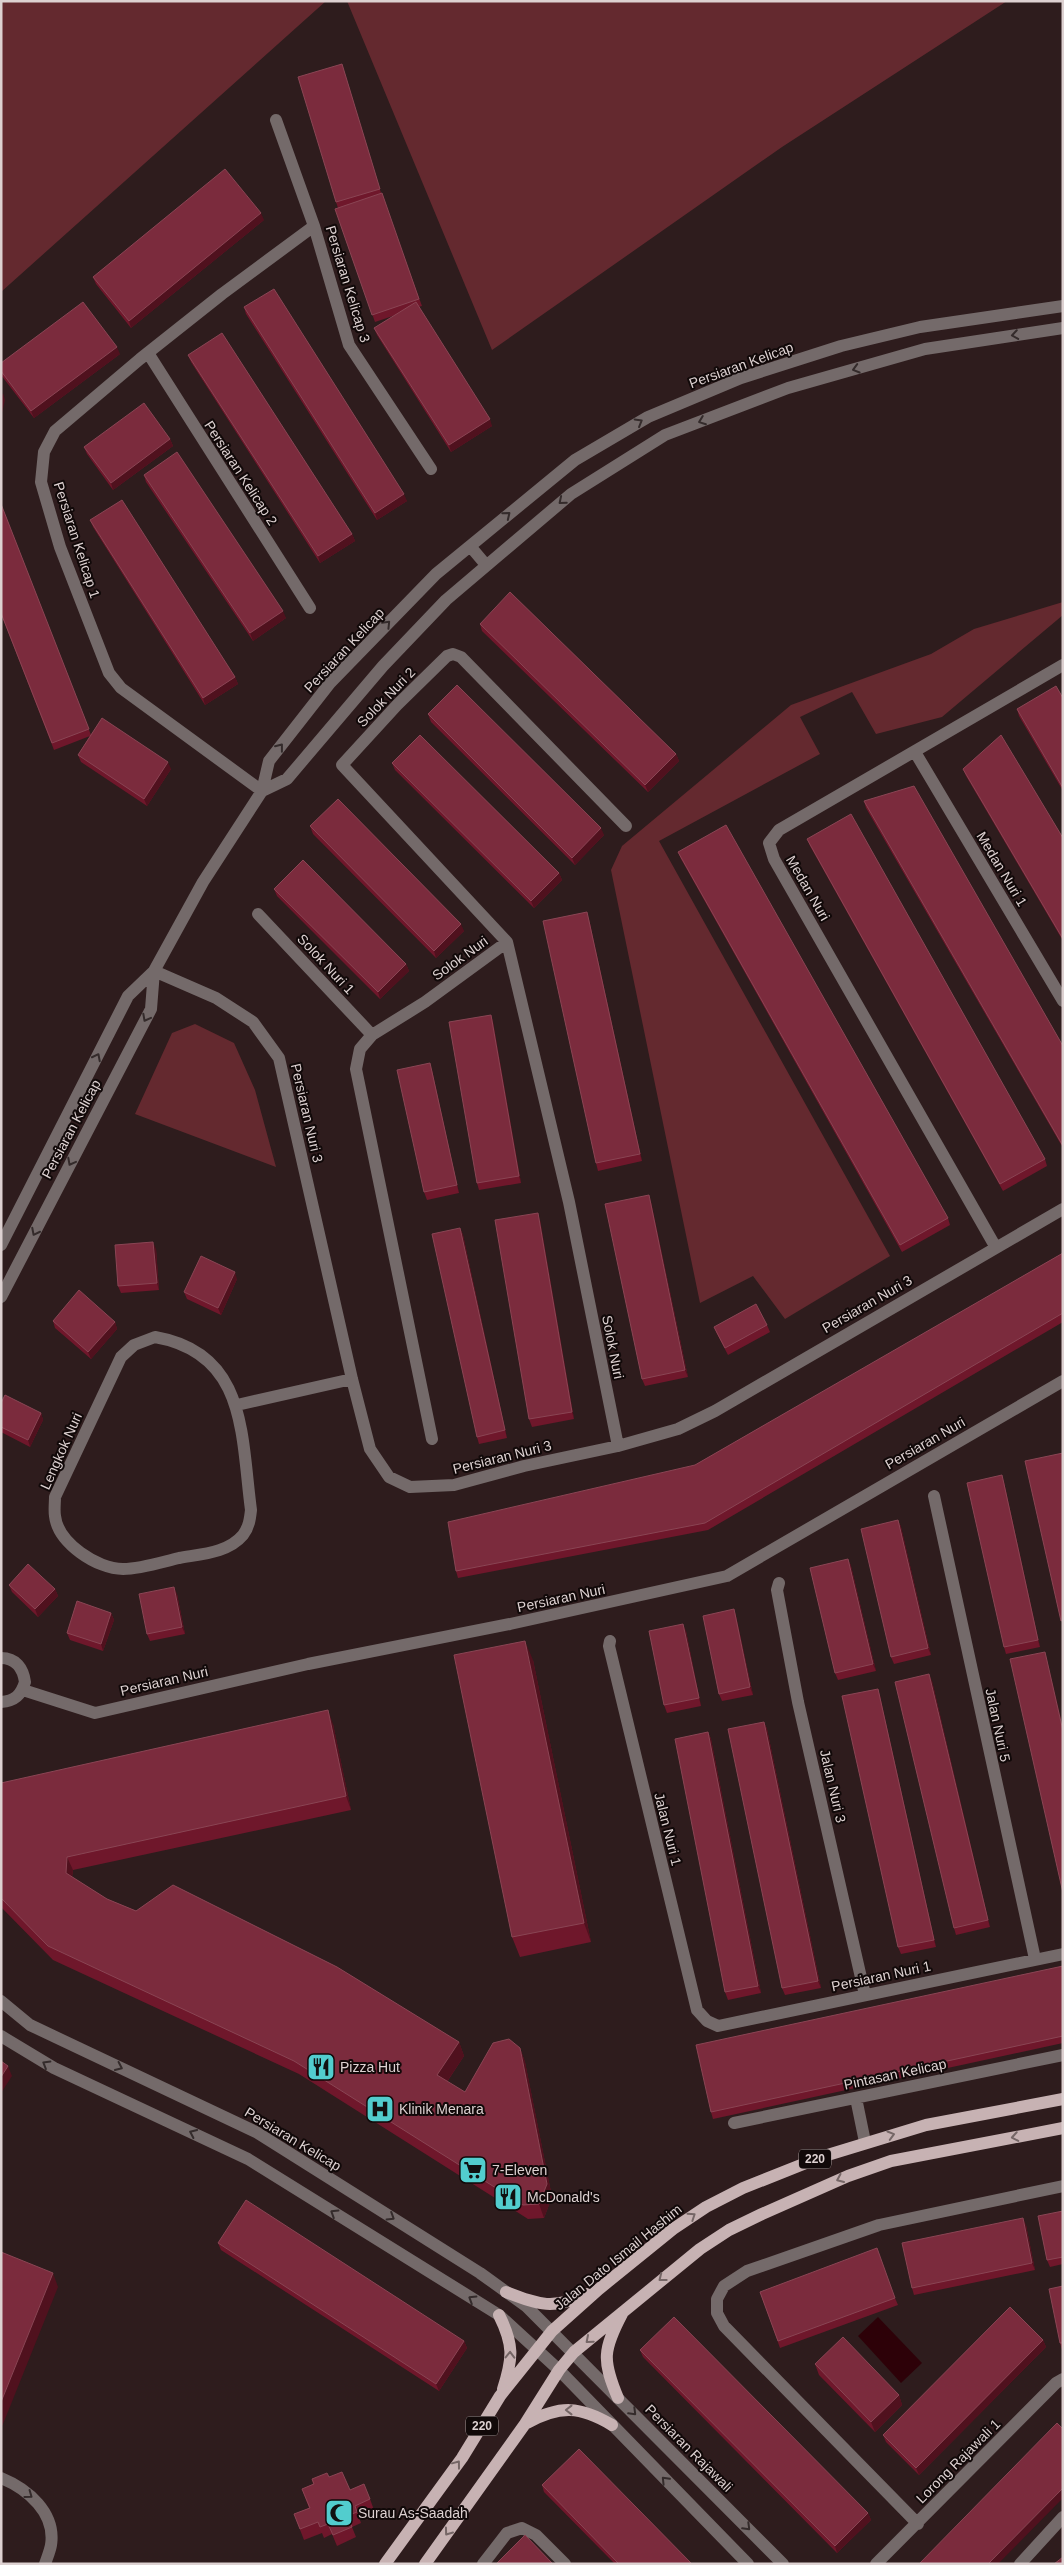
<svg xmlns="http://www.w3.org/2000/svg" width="1064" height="2565" viewBox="0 0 1064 2565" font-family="Arial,sans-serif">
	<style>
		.green { fill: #64292f }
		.water { fill: #2d0108 }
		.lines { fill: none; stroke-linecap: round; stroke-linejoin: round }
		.minor { stroke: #746a6a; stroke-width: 12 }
		.major { stroke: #c7b2b3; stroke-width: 12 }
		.wall { fill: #6f172b }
		.shaded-wall { fill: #50111e }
		.building { fill: #7b2b3d; stroke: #8a4554 }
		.oneway { stroke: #342b2b }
		.oneway2 { stroke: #756666 }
		.labels { text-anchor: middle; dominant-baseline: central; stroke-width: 4; stroke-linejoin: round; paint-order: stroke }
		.shield { fill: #110909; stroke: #a09595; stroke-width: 1 }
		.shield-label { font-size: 12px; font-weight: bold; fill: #ddd1d1 }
		.street-label { font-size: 14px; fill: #ddd1d1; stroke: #110909 }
		.poi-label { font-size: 14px; fill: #ddd1d1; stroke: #110909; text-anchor: start }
	</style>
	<rect width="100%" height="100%" fill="#2e1c1d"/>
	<!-- green -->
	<path class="green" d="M1,1H326L1,292Z
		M347,1H1007L782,147L492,350Z
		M1063,602V615L942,717L876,734L852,692L800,717L820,754L659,841L890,1256L785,1319L753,1276L700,1303L611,870L622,846L791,705L931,654L974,629Z
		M195,1024L234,1043L255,1090L276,1167L135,1114L172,1033Z"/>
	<!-- water -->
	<path class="water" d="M878,2317L922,2363L901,2383L858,2336Z"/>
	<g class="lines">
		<!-- minor -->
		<path class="minor" d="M276,120L314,226L349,345L431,469
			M148,353L310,608
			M470,546L486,565
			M915,752L1063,1001
			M262,791L287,779L383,666L446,600L571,494L665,435L788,388L925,349L1063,328
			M262,791L121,688L109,673L60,547L41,482L44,452L55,431L140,359L222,294L314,226
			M258,914L372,1035
			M154,971L216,998L253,1022L279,1058L352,1379L370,1449L389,1477L410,1487L454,1485L524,1466L618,1446L678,1429L715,1411L1063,1209
			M1,1245L128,996L154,971L203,882L262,791L269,761L330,683L436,574L575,460L648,417L741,378L841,346L920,327L1063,306
			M995,1246L774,859L769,843L779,830L1063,665
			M1,1297L151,1009L154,971
			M155,1337C247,1353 241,1435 251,1510C250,1519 249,1527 243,1535C228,1553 201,1554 179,1558C162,1562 141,1569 123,1569C97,1569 58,1543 55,1516C54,1510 55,1503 55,1497L121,1357L134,1345Z
			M237,1405L352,1379
			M432,1439L356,1069L360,1049L372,1035L425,1002L507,942
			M618,1446L569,1202L507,942L342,765L397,705L447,656L453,654L461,657L626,826
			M934,1496L1035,1959
			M779,1583L777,1590L798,1702L865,1995
			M610,1641L609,1646L697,2010L707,2021L718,2026L1063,1954
			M1,1658C16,1658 23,1668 25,1682C21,1695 15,1701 1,1702
			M23,1690L95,1713L308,1664L510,1624L727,1576L1063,1381
			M1,2001L30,2025L256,2132L480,2273L526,2306L783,2564
			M1,2036L54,2068L248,2159L499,2315L559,2370L748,2564
			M856,2098L865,2142
			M734,2123L1063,2055
			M1,2478C28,2489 56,2513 51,2545C50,2551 47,2558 45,2564
			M918,2524L724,2326L717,2313V2299L724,2286L747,2271L879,2225L1063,2186
			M483,2564L507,2533L522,2528L536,2535L565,2564
			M876,2564L1056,2383L1063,2379
			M1020,2564L1063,2517"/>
		<!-- major -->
		<path class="major" d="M506,2292C540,2305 553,2310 587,2294
			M499,2315C514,2345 513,2358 503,2389
			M618,2398C602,2360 603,2350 622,2314
			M527,2423C560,2405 580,2406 612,2425
			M385,2564L462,2458L500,2396L552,2331L599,2289L673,2229L706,2207L743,2188L821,2157L926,2125L1063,2099
			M425,2564L525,2424L559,2370L574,2352L700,2249L729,2230L762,2214L848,2176L891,2161L1063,2128"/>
	</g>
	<!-- wall -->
	<path class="wall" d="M342,64L381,193L422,306L418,307L492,426L451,452L377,335L374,328L396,315L375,322L335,209L338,208L336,202Z
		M264,220L131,328L96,284L93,277Z
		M244,307L407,501L377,520L246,314Z
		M120,354L34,418L1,375V363Z
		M188,355L352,534L355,541L320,563L191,362Z
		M170,439L173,446L113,490L87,454L84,447Z
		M144,475L286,618L253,641L146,482Z
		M1,504L91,735L171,769L147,806L81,762L78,755L90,736L54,750L1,614Z
		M90,520L235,677L238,684L205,705L93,527Z
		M480,624L676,754L679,761L648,792L482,631Z
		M1063,698V791L1019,716L1017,709Z
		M428,714L604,835L575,865L431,722Z
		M392,763L559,873L562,880L534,908L395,770Z
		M963,769L1063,838V941L966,776Z
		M864,801L1063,1046V1148L866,808Z
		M310,826L464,931L436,958L313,834Z
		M807,839L1045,1159L1047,1166L1003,1191L810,846Z
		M678,852L948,1218L950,1225L902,1252L681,859Z
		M274,889L406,964L409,971L380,999L277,896Z
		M589,919L642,1161L598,1171L596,1163Z
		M491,1015L493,1022L521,1183L479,1190L477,1183Z
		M432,1070L459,1193L427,1200L424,1192Z
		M651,1202L688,1377L645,1386L642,1379Z
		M540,1220L574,1419L532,1427L529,1419Z
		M460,1228L463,1235L507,1438L479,1444L477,1437Z
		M156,1249L159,1290L121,1293L118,1286Z
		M1063,1253V1322L708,1530L458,1578L456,1571L695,1465Z
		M237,1279L221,1315L187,1299L184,1292Z
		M53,1321L115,1322L117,1329L91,1359L55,1328Z
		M767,1325L770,1332L728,1355L717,1334L714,1327Z
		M1,1403L41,1413L43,1420L30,1447L1,1432Z
		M1004,1482L1040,1647L1006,1654L1004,1647Z
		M898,1520L901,1527L931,1655L894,1664L891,1657Z
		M848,1559L851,1566L876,1671L838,1680L835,1673Z
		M9,1585L55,1589L58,1596L38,1617L12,1592Z
		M177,1594L185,1634L150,1641L147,1634Z
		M734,1609L736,1616L753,1695L722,1701L719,1694Z
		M111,1613L114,1620L103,1651L70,1640L67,1633Z
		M686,1631L701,1706L667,1713L664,1705Z
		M533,1660L591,1942L520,1957L512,1937Z
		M932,1681L990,1927L956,1935L954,1928Z
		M878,1689L880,1696L936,1947L901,1954L898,1947Z
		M764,1722L767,1729L821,1988L785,1995L782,1988Z
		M333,1724L351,1810L73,1870L72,1877L107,1899L459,2042L464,2056L447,2082L465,2092L520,2048L525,2062L552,2197L544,2218L528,2219L299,2074L53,1960L1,1907V1783Z
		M708,1732L711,1739L761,1993L728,2000L725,1992Z
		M1063,1966V2043L713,2119L711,2112Z
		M1063,2211V2264L1050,2267L1047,2260Z
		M1026,2225L1035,2270L914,2295L912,2288Z
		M218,2243L464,2341L467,2348L439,2391L221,2250Z
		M1063,2286V2350H1062L1060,2343Z
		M760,2292L895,2298L898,2305L780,2348Z
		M1043,2340L1046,2347L919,2475L886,2442L883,2435Z
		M640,2350L868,2513L871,2520L837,2553L643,2357Z
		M815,2364L899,2395L902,2405L875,2432L819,2375Z
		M329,2477L350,2490L370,2499L374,2510L359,2517L361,2523L352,2527L356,2537L337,2546L332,2534L324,2538L322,2533L304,2540L294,2514L309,2508L302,2489L313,2484L312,2479Z
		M542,2485L692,2564H615L544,2492Z"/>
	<!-- shaded-wall -->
	<path class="shaded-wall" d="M261,213L264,220L131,328L129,321Z
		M117,347L120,354L34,418L31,411Z
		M3,393L5,400L1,417V399Z
		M490,419L492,426L451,452L449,445Z
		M170,439L173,446L113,490L111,483Z
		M404,494L407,501L377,520L375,513Z
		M352,534L355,541L320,563L318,556Z
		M283,611L286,618L253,641L250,633Z
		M235,677L238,684L205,705L203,698Z
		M676,754L679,761L648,792L645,785Z
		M168,762L171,769L147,806L144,799Z
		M601,828L604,835L575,865L572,858Z
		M559,873L562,880L534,908L531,901Z
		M587,912L589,919L642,1161L640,1154Z
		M461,924L464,931L436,958L434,951Z
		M406,964L409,971L380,999L378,992Z
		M491,1015L493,1022L521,1183L519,1176Z
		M430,1063L432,1070L459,1193L457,1185Z
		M649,1195L651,1202L688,1377L685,1370Z
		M538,1213L540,1220L574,1419L572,1412Z
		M460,1228L463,1235L507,1438L505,1430Z
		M153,1242L156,1249L159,1290L157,1283Z
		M235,1272L237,1279L221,1315L218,1308Z
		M115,1322L117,1329L91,1359L88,1352Z
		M41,1413L43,1420L30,1447L28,1440Z
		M1002,1475L1004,1482L1040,1647L1038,1640Z
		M898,1520L901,1527L931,1655L928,1648Z
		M848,1559L851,1566L876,1671L873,1664Z
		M174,1587L177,1594L185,1634L182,1627Z
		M55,1589L58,1596L38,1617L35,1609Z
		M734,1609L736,1616L753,1695L750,1687Z
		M111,1613L114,1620L103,1651L101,1644Z
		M683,1624L686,1631L701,1706L699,1698Z
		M525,1641L533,1660L591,1942L584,1923Z
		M1045,1652L1047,1659L1063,1727V1731Z
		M929,1674L932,1681L990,1927L988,1920Z
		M878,1689L880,1696L936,1947L934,1940Z
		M328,1710L333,1724L351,1810L346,1796Z
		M764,1722L767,1729L821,1988L818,1981Z
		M708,1732L711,1739L761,1993L758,1986Z
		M67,1857L73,1870L71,1887L66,1873Z
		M459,2042L464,2056L442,2089L437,2075Z
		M520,2048L525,2062L552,2197L544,2218L539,2204Z
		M8,2066L12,2076L1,2093V2077Z
		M1023,2218L1026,2225L1035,2270L1032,2263Z
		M53,2273L58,2287L1,2429V2402Z
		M1043,2340L1046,2347L919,2475L916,2468Z
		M464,2341L467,2348L439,2391L436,2384Z
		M899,2395L902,2405L875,2432L871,2422Z
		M1063,2488V2498L998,2564H988Z
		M868,2513L871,2520L837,2553L835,2546Z"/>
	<!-- building -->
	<path class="building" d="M342,64L380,189L336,202L298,77Z
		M225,169L261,213L129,321L93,277Z
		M382,193L419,299L372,315L335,209Z
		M274,289L404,494L375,513L244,307Z
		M83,302L117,347L31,411L1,371V363Z
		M416,302L490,419L449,445L374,328Z
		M222,333L352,534L318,556L188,355Z
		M144,403L170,439L111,483L84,447Z
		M177,452L283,611L250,633L144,475Z
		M122,500L235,677L203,698L90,520Z
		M1,504L89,729L52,743L1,613Z
		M510,592L676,754L645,785L480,624Z
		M457,685L601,828L572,858L428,714Z
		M1056,686L1063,698V788L1017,709Z
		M102,718L168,762L144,799L78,755Z
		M420,735L559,873L531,901L392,763Z
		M1001,735L1063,838V939L963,769Z
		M914,786L1063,1046V1146L864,801Z
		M338,799L461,924L434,951L310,826Z
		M851,814L1045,1159L1000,1184L807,839Z
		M726,825L948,1218L900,1245L678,852Z
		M303,860L406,964L378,992L274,889Z
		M587,912L640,1154L596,1163L543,921Z
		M491,1015L519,1176L477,1183L449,1022Z
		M430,1063L457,1185L424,1192L397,1070Z
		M649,1195L685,1370L642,1379L605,1204Z
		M538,1213L572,1412L529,1419L495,1220Z
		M460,1228L505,1430L477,1437L432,1234Z
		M153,1242L157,1283L118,1286L115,1245Z
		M1063,1253V1313L705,1523L456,1571L448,1522L695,1465Z
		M201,1256L235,1272L218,1308L184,1292Z
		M79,1290L115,1322L88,1352L53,1321Z
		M756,1304L767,1325L725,1348L714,1327Z
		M5,1395L41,1413L28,1440L1,1427V1403Z
		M1063,1453V1620L1061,1621L1025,1461Z
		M1002,1475L1038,1640L1004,1647L967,1483Z
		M898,1520L928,1648L891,1657L861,1529Z
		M848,1559L873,1664L835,1673L810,1568Z
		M28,1564L55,1589L35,1609L9,1585Z
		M174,1587L182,1627L147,1634L139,1594Z
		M77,1601L111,1613L101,1644L67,1633Z
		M734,1609L750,1687L719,1694L703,1616Z
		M683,1624L699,1698L664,1705L649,1631Z
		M525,1641L584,1923L512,1937L454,1655Z
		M1045,1652L1063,1731V1893L1010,1659Z
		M929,1674L988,1920L954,1928L895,1682Z
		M878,1689L934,1940L898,1947L842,1696Z
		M328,1710L346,1796L67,1857L66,1873L107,1899L136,1911L173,1885L337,1967L459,2042L437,2075L465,2092L493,2043L509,2039L520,2048L547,2184L539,2204L523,2205L294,2061L48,1946L1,1898V1783Z
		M764,1722L818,1981L782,1988L728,1729Z
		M708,1732L758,1986L725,1992L675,1739Z
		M1063,1966V2036L711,2112L696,2045Z
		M1,2061L8,2066L1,2077Z
		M246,2200L464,2341L436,2384L218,2243Z
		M1063,2211V2257L1047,2260L1038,2216Z
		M1023,2218L1032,2263L912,2288L902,2243Z
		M877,2248L895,2298L778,2341L760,2292Z
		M1,2252L53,2273L1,2402Z
		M1063,2286V2343H1060L1049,2289Z
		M1010,2307L1043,2340L916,2468L883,2435Z
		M674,2317L868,2513L835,2546L640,2350Z
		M843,2337L899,2395L871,2422L815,2364Z
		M1057,2423L1063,2429V2488L988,2564H919Z
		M579,2449L692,2564H619L542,2485Z
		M342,2472L350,2490L364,2484L370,2499L355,2506L357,2512L347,2516L352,2527L333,2535L328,2524L320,2527L318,2522L300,2529L294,2514L310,2508L302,2489L314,2484L312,2479L327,2473L329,2477Z
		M525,2535L553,2564H496Z
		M1063,2557V2564H1054Z"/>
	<!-- one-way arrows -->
	<defs><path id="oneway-chevron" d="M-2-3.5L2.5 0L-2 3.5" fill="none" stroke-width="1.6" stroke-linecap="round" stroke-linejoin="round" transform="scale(1.25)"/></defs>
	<g class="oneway">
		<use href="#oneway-chevron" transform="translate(1015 335) rotate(171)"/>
		<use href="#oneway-chevron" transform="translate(856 369) rotate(164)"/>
		<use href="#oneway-chevron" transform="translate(702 421) rotate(159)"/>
		<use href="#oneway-chevron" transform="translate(639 422) rotate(-30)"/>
		<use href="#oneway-chevron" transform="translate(562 501) rotate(140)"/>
		<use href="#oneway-chevron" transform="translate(507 515) rotate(-39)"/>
		<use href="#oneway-chevron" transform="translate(387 624) rotate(-46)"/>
		<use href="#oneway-chevron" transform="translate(280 747) rotate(-52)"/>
		<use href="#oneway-chevron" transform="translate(146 1018) rotate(118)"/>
		<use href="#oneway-chevron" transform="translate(97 1057) rotate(-63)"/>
		<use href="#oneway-chevron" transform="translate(71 1162) rotate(118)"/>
		<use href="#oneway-chevron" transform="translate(35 1232) rotate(117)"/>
		<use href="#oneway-chevron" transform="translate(46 2064) rotate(-149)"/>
		<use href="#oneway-chevron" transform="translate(119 2067) rotate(25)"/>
		<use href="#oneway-chevron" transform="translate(193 2133) rotate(-155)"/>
		<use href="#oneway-chevron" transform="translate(334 2213) rotate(-148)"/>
		<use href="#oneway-chevron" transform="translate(391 2217) rotate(32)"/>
		<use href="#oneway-chevron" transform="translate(472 2299) rotate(-148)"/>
		<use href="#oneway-chevron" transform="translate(633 2412) rotate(45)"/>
		<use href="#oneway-chevron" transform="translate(665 2480) rotate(-134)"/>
		<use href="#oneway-chevron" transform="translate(29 2495) rotate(36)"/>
		<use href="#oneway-chevron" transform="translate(747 2527) rotate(45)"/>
	</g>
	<g class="oneway2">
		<use href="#oneway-chevron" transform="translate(891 2135) rotate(-16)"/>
		<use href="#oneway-chevron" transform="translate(1015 2137) rotate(170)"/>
		<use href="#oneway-chevron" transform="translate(840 2179) rotate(156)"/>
		<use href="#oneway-chevron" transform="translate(692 2216) rotate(-34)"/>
		<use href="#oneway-chevron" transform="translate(662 2278) rotate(142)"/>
		<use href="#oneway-chevron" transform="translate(589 2340) rotate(139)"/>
		<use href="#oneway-chevron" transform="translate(510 2355) rotate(-89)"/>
		<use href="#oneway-chevron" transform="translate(569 2410) rotate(180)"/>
		<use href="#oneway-chevron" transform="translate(457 2464) rotate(-53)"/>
		<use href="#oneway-chevron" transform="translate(448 2532) rotate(126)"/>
	</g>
	<!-- icons -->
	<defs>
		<symbol id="restaurant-square" viewBox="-11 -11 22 22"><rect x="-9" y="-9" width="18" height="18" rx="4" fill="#52cdce" stroke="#110909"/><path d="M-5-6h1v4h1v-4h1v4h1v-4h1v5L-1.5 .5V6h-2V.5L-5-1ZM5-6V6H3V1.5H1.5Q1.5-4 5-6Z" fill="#111"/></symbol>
		<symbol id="hospital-square" viewBox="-11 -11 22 22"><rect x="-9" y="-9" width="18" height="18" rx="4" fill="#52cdce" stroke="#110909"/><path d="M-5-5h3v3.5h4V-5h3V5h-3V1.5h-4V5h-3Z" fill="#111"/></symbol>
		<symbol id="supermarket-square" viewBox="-11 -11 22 22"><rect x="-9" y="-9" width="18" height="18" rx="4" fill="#52cdce" stroke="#110909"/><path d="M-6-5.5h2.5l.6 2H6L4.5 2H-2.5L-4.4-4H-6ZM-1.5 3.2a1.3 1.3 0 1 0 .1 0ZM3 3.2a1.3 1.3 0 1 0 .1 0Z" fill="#111"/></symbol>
		<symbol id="mosque-square" viewBox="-11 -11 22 22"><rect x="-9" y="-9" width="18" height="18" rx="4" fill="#52cdce" stroke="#110909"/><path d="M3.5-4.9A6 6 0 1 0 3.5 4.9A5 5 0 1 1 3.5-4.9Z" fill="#111"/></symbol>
	</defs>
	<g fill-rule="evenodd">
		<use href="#restaurant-square" x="305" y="2051" width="32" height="32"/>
		<use href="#hospital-square" x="364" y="2093" width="32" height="32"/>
		<use href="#supermarket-square" x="457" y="2154" width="32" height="32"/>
		<use href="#restaurant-square" x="492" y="2181" width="32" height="32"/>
		<use href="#mosque-square" x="323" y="2497" width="32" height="32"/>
	</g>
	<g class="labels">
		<!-- shield labels -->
		<g class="shield">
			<rect x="799" y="2149.5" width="32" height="19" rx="4"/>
			<rect x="466" y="2416.5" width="32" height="19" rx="4"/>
		</g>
		<g class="shield-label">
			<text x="815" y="2159">220</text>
			<text x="482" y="2426">220</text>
		</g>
		<!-- street labels -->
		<g class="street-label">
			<text transform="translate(348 284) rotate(73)">Persiaran Kelicap 3</text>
			<text transform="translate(741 365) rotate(-20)">Persiaran Kelicap</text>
			<text transform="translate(241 473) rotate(57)">Persiaran Kelicap 2</text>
			<text transform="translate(77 540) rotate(72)">Persiaran Kelicap 1</text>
			<text transform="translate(344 650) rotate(-47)">Persiaran Kelicap</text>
			<text transform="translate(386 697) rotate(-46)">Solok Nuri 2</text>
			<text transform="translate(1002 869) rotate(59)">Medan Nuri 1</text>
			<text transform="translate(808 888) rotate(60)">Medan Nuri</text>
			<text transform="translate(460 958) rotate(-36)">Solok Nuri</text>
			<text transform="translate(326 964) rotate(47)">Solok Nuri 1</text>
			<text transform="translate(307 1113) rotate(77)">Persiaran Nuri 3</text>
			<text transform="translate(71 1129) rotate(-62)">Persiaran Kelicap</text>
			<text transform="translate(867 1304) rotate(-30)">Persiaran Nuri 3</text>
			<text transform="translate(613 1347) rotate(79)">Solok Nuri</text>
			<text transform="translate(925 1443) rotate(-30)">Persiaran Nuri</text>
			<text transform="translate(61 1451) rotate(-66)">Lengkok Nuri</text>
			<text transform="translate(502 1457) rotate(-14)">Persiaran Nuri 3</text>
			<text transform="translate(561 1598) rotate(-12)">Persiaran Nuri</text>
			<text transform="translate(164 1681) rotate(-13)">Persiaran Nuri</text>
			<text transform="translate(998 1725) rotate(78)">Jalan Nuri 5</text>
			<text transform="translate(833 1786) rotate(77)">Jalan Nuri 3</text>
			<text transform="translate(668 1829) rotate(76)">Jalan Nuri 1</text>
			<text transform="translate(881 1976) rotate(-12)">Persiaran Nuri 1</text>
			<text transform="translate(895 2074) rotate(-12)">Pintasan Kelicap</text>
			<text transform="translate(293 2139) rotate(31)">Persiaran Kelicap</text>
			<text transform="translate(618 2257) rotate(-39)">Jalan Dato Ismail Hashim</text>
			<text transform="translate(689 2448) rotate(45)">Persiaran Rajawali</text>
			<text transform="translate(958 2461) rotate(-45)">Lorong Rajawali 1</text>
		</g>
		<!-- poi labels -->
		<g class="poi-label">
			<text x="340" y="2067">Pizza Hut</text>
			<text x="399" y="2109">Klinik Menara</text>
			<text x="492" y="2170">7-Eleven</text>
			<text x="527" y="2197">McDonald's</text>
			<text x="358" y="2513">Surau As-Saadah</text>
		</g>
	</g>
	<!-- border -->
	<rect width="1064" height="2565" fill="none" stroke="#ddd1d1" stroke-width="5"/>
</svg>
